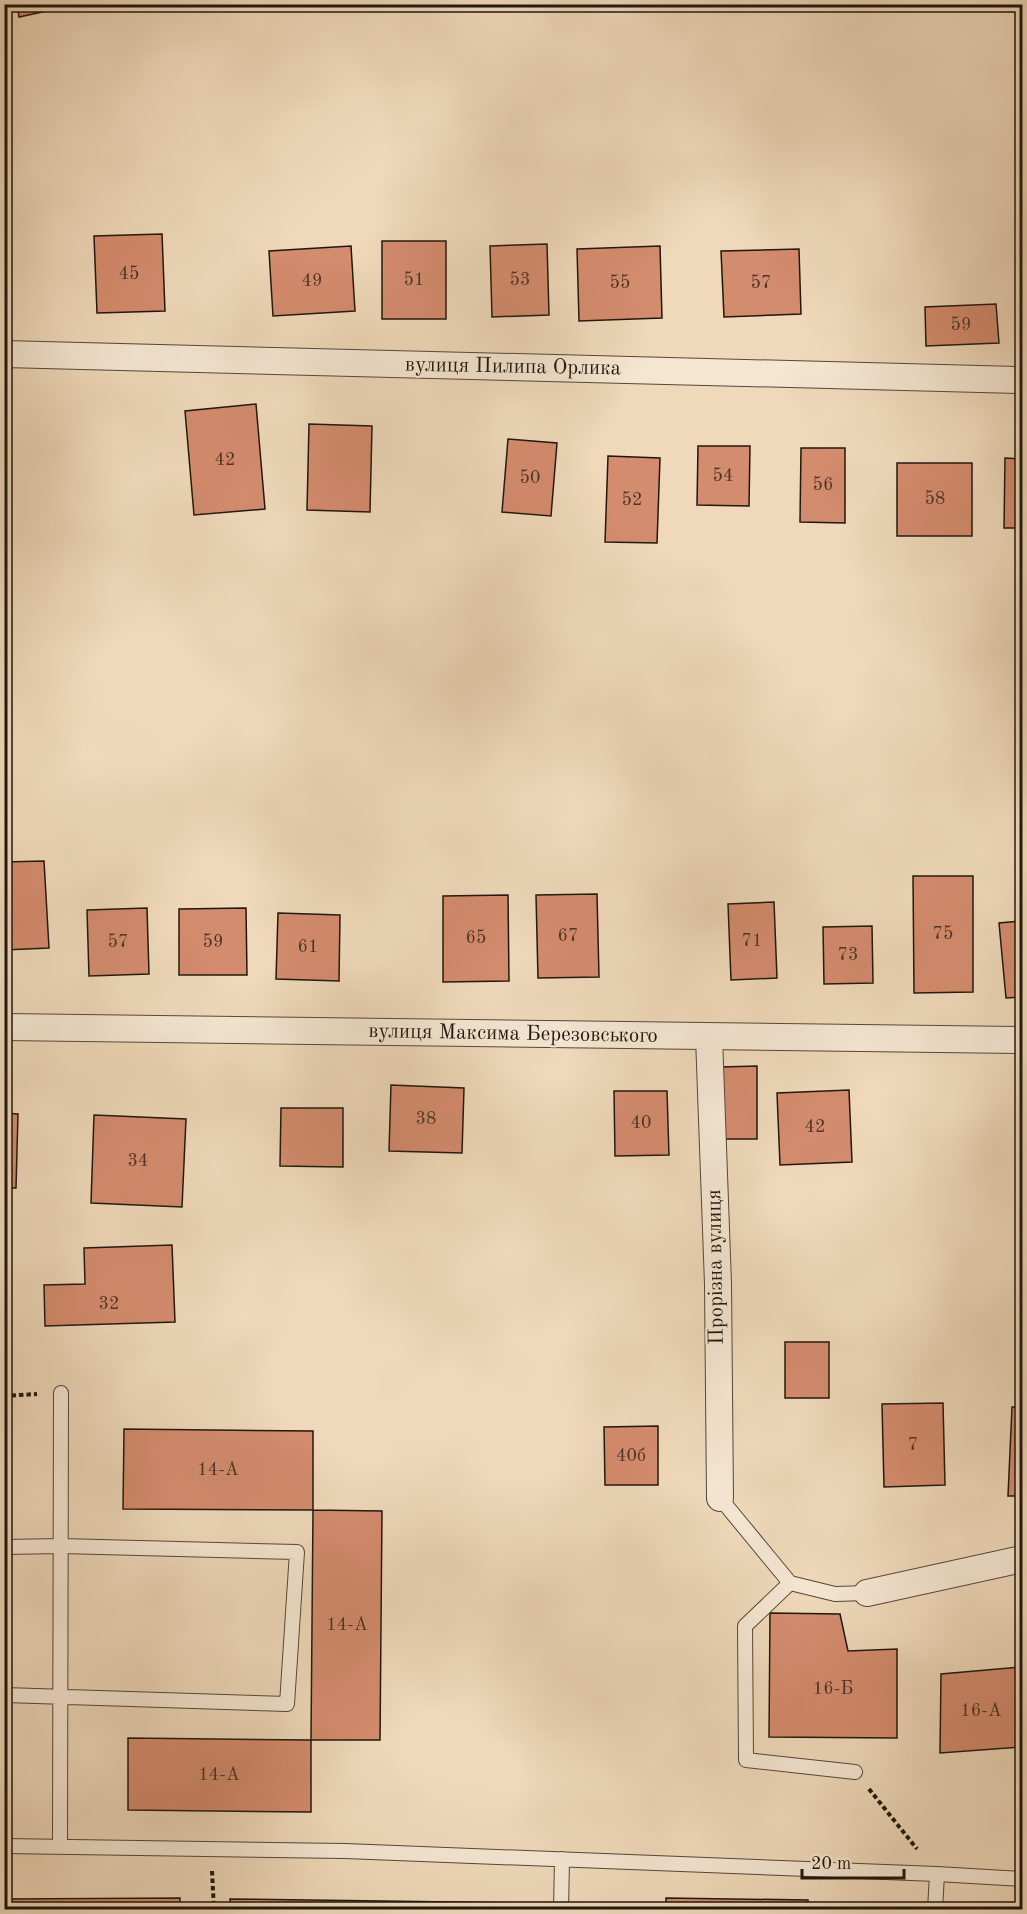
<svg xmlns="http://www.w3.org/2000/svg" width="1027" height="1914" viewBox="0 0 1027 1914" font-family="'Old Standard TT',serif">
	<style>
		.building { fill: #d48c6e; stroke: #20170f; stroke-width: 1.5 }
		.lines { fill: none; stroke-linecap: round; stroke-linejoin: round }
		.service-casing { stroke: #54483a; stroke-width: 16 }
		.minor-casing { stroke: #54483a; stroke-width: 28 }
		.path { stroke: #20170f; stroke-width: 4; stroke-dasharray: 4.5 3; stroke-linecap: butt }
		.service { stroke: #f5e6d2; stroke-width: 14 }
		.minor { stroke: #f5e6d2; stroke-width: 26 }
		.labels { text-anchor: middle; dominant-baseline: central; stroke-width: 4.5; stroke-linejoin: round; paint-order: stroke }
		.number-label { font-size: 18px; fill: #4d3427 }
		.street-label { font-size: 21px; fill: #20170f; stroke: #f5e6d2 }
	</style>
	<rect width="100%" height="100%" fill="#efd9ba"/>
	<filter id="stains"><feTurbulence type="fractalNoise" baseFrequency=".00333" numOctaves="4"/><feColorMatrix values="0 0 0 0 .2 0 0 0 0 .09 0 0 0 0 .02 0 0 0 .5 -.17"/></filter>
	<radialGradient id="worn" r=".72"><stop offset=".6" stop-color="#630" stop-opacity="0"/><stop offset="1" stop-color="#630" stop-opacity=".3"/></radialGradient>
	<!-- building -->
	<path class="building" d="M17,4H79L19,17Z
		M162,234L165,311L97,313L94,236Z
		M382,241H446V319H382Z
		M547,244L549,315L492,317L490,246Z
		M351,246L355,311L273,316L269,251Z
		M660,246L662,318L579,321L577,249Z
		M799,249L801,314L724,317L721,251Z
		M996,304L999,343L926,346L925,307Z
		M256,404L265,509L194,515L185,411Z
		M309,424L372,426L370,512L307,510Z
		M508,439L557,443L551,516L502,512Z
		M698,446H750L749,506L697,505Z
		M801,448H845V523L800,522Z
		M608,456L660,458L657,543L605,542Z
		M1005,458L1022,459V528H1004Z
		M897,463H972V536H897Z
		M44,861L49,948L4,950V862Z
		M913,876H973V992L914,993Z
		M597,894L599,977L538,978L536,895Z
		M508,895L509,981L443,982V896Z
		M774,902L777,978L731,980L728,904Z
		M147,908L149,974L89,976L87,910Z
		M246,908L247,975H179V909Z
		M278,913L340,915L339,981L276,979Z
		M1022,921V997L1006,998L999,923Z
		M872,926L873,983L824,984L823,927Z
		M757,1066V1139H721V1067Z
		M391,1085L464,1088L462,1153L389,1151Z
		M849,1090L852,1162L780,1165L777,1093Z
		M614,1091H667L669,1155L615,1156Z
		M281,1108H343V1167L280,1166Z
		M4,1113L18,1114L16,1188H4Z
		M94,1115L186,1119L182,1207L91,1203Z
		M172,1245L175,1322L45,1326L44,1285L85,1284L84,1248Z
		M785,1342H829V1398H785Z
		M943,1403L945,1485L884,1487L882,1404Z
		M1012,1407H1022V1496H1008Z
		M658,1426V1485H605L604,1427Z
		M4,1427H7L6,1500H4Z
		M124,1429L313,1431V1510L123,1509Z
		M313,1510L382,1511L380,1740H311Z
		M770,1613L840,1614L848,1651L897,1649V1738L769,1737Z
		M1022,1667V1747L940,1753L941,1674Z
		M128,1738L311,1740V1812L128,1810Z
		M180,1898V1910H4V1899Z
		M666,1898L808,1900V1910H666Z
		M230,1899L520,1903V1910H230Z"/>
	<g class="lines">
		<defs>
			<path id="service" d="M720,1498L790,1583L835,1594L867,1593
				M4,1547L61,1546L297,1552L287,1704L4,1695
				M790,1583L745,1626L746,1760L855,1772
				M4,1846L345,1851L937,1874L935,1910
				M60,1847L61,1393
				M937,1874L1022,1879
				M561,1910L562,1859"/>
			<path id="minor" d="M4,354L1022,380
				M4,1027L1022,1040
				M709,1037L718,1284L720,1498
				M867,1593L1022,1559"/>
		</defs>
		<!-- service casing -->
		<use href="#service" class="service-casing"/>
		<!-- minor casing -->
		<use href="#minor" class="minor-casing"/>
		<!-- path -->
		<path class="path" d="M4,1396L37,1394
			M869,1789L917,1849
			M212,1871L214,1910"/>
		<!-- service -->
		<use href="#service" class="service"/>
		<!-- minor -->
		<use href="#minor" class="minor"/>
	</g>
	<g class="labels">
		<!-- number labels -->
		<g class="number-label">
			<text x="129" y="274">45</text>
			<text x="414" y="280">51</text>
			<text x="520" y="280">53</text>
			<text x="312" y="281">49</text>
			<text x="620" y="283">55</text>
			<text x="761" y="283">57</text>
			<text x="961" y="325">59</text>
			<text x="225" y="460">42</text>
			<text x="723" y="476">54</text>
			<text x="530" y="478">50</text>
			<text x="823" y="485">56</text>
			<text x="935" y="499">58</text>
			<text x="632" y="500">52</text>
			<text x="943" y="934">75</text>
			<text x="568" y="936">67</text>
			<text x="476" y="938">65</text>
			<text x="752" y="941">71</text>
			<text x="118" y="942">57</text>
			<text x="213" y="942">59</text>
			<text x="308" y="947">61</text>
			<text x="848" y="955">73</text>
			<text x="426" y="1119">38</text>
			<text x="641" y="1123">40</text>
			<text x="815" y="1127">42</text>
			<text x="138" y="1161">34</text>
			<text x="109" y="1304">32</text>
			<text x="913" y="1445">7</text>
			<text x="631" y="1456">40б</text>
			<text x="218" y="1470">14-А</text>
			<text x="347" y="1625">14-А</text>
			<text x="833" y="1689">16-Б</text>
			<text x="981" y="1711">16-А</text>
			<text x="219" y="1775">14-А</text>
		</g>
		<!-- street labels -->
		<g class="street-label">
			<text transform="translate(513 367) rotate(1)">вулиця Пилипа Орлика</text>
			<text transform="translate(513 1034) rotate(1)">вулиця Максима Березовського</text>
			<text transform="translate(716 1267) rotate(-91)">Прорізна вулиця</text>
		</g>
	</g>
	<!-- margin -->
	<rect width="1027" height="1914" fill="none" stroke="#efd9ba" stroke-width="24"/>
	<rect x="6" y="6" width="1015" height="1902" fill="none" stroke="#20170f" stroke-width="3"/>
	<rect x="12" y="12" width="1003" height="1890" fill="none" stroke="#20170f" stroke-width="1.5"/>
	<!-- scale -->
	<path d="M802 1869v9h102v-9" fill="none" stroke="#20170f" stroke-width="3"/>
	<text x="811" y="1869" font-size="18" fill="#20170f" stroke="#f5e6d2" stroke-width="4.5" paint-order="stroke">20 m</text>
	<rect width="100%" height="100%" filter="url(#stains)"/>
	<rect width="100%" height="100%" fill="url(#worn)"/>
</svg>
